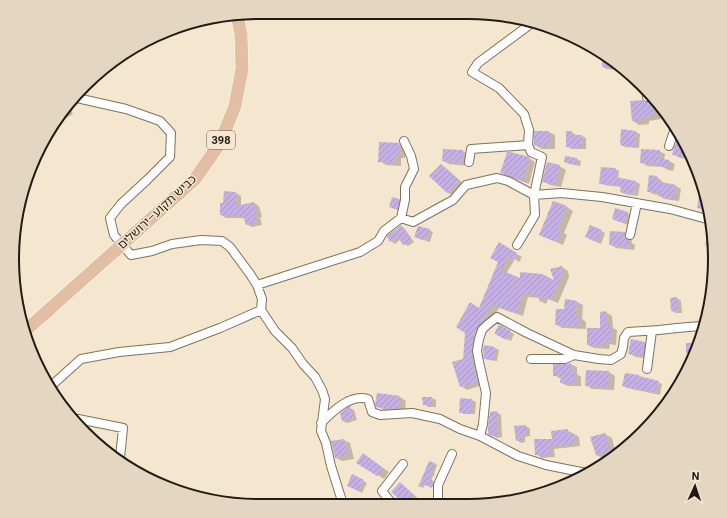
<svg xmlns="http://www.w3.org/2000/svg" width="727" height="518" viewBox="0 0 727 518" font-family="Roboto,'Noto Sans Hebrew',sans-serif">
	<style>
		.shadow { fill: #0003 }
		.building { fill: url(#building-hatch) }
		.lines { fill: none; stroke-linecap: round; stroke-linejoin: round }
		.minor-casing { stroke: #7f725d; stroke-width: 10 }
		.primary-casing { stroke: #fff; stroke-width: 14 }
		.minor { stroke: #fff; stroke-width: 8 }
		.primary { stroke: #e2bea3; stroke-width: 13 }
		.primary-bridge-casing { stroke: #fff; stroke-width: 14; stroke-linecap: butt }
		.primary-bridge { stroke: #e2bea3; stroke-width: 13 }
		.labels { text-anchor: middle; dominant-baseline: central; stroke-width: 3; stroke-linejoin: round; paint-order: stroke }
		.shield { fill: #f5e6cf; stroke: #61594b; stroke-width: 1 }
		.shield-label { font-size: 11px; font-weight: bold; fill: #211c13 }
		.street-label { font-size: 12px; fill: #211c13; stroke: #f5e6cf }
		.rim { fill: none; stroke: #211c13; stroke-width: 2 }
	</style>
	<defs>
		<pattern id="building-hatch" width="6" height="6" patternUnits="userSpaceOnUse"><rect width="6" height="6" fill="#c5b0e4"/><path d="M-1 1l2-2M0 6l6-6M5 7l2-2" fill="none" stroke="#a997c3"/></pattern>
	</defs>
	<rect width="100%" height="100%" fill="#f5e6cf"/>
	<!-- shadow -->
	<path class="shadow" d="M603,67H618V70L607,69Z
		M624,71L634,80L629,79L623,75Z
		M639,84L649,92H645L639,88Z
		M646,103H653L659,106L661,119L649,121V124L639,125L633,121Z
		M68,104L73,114L61,121L58,119Z
		M535,132H549L555,135V149H542L535,145Z
		M567,132H572L576,135V136H582L586,138V149H571L567,146Z
		M636,132L640,134L639,148L625,147L621,145Z
		M679,139L690,159L680,158L673,154Z
		M399,144L405,148V158H401V166L386,165L380,161Z
		M444,150L463,151L469,155L468,166L449,164L443,161Z
		M659,151L665,154L664,160L669,161L675,164L673,171L668,170L663,167L647,166L641,162Z
		M529,158L535,162L529,184L508,176L502,173Z
		M577,159L581,161L580,166L569,164L565,162Z
		M441,165L447,169L465,185L454,196L448,193L431,176Z
		M559,166L566,170L561,187L550,185L544,181Z
		M615,169L619,171L618,179L636,182L640,184L638,196L625,194L621,192V187L605,185L601,183Z
		M657,177L662,181V183L676,186L681,189L679,201L664,199L659,195L653,194L648,191Z
		M236,193L241,196V206L254,203L259,206L262,217H260L262,225L252,227L246,224L245,218H226L221,215L224,204Z
		M399,200L403,202L401,211L394,209L391,207Z
		M554,202L567,207L573,211L564,233L567,235L563,245L540,235Z
		M627,213L631,215L629,225L617,221L613,219Z
		M401,226L405,229L414,242L408,246L404,244L401,239L395,244L391,241Z
		M707,228H708L711,248L705,245L709,233L706,232Z
		M429,230L433,232L430,242L419,239L415,236Z
		M601,231L605,233L601,244L590,239Z
		M625,233L631,237L632,243L635,245L634,250L616,248L610,244Z
		M499,244L522,257L519,262L515,259L506,274L521,280L556,282L551,270L562,267L568,271L569,277L558,303L548,299L546,304L540,301L539,298L528,297L523,316L499,308L477,344L483,385L467,390L461,386L464,360L480,309L499,262Z
		M677,298L681,301L682,313H676L672,311Z
		M577,302L583,305L582,319L586,322V329L562,328L556,324L564,310Z
		M606,312L612,316L613,328L617,330L616,345L610,344L609,349L594,348L588,345L601,329Z
		M499,326L514,334L511,341L501,336Z
		M645,342L651,346L649,359L636,357L630,354Z
		M687,344H696L693,355L687,353Z
		M495,348L499,350L497,361L489,360L485,358Z
		M570,364L577,367V374L581,377V386H568L561,383V379L554,375Z
		M609,372L615,376L614,390L592,389L586,385Z
		M658,382L662,384L660,395L627,388L623,386Z
		M400,397L406,401L405,411L397,412L384,410L377,406Z
		M432,398L436,400V407H428L424,404Z
		M472,400L476,402L475,414H464L460,412Z
		M350,408L354,410L357,420L347,423L343,421L341,413Z
		M497,412L501,415L502,437L497,438L489,433L491,413Z
		M526,426L530,429V436L525,437V442L521,443L517,440Z
		M567,430L579,437L580,446L554,449L555,457L542,458L536,454L553,440Z
		M605,434L612,438L616,454L603,458L596,455Z
		M344,440L350,443L354,459L342,461L336,458Z
		M369,458L389,472L384,479L358,462Z
		M434,463L437,465L434,473L435,474L433,476L431,481L436,483L435,488L426,484L423,488L420,486Z
		M353,475L367,483L362,493L348,485Z
		M400,484L417,497L410,504L405,503Z
		M426,499L434,504H418V503Z"/>
	<!-- building -->
	<path class="building" d="M603,54L621,69L602,67Z
		M643,100L645,102H653L655,116L643,117V120L632,121L630,101Z
		M621,129L636,131L635,147L620,145Z
		M534,131H549V146H534Z
		M566,131H572V135H582V147H566Z
		M678,138L689,157L672,155L673,150Z
		M379,142L399,143V155H395V163L378,162Z
		M443,149L463,150L462,163L442,161Z
		M641,149L660,150L659,158L669,160L668,168L662,167V165L640,163Z
		M507,152H510L530,157L523,181L500,173Z
		M565,156L577,158L576,164L564,162Z
		M547,162L560,165L555,185L542,182Z
		M441,164L459,181L447,193L429,176Z
		M601,167L616,168L615,177L636,181L634,194L620,192L621,186L599,184Z
		M649,175L657,176V181L676,185L673,199L658,196L659,192H647Z
		M701,185H703L706,210L697,208Z
		M224,191L236,192V206L254,202L257,215H255L257,222L246,225L243,216L220,215V203H223Z
		M392,197L400,199L397,209L389,207Z
		M553,201L567,206L558,229L561,230L556,242L539,235Z
		M615,208L628,212L624,223L612,219Z
		M401,225L411,240L403,245L398,237L390,242L387,237L388,235Z
		M590,225L602,230L596,242L585,237Z
		M418,226L430,229L425,240L414,237Z
		M610,231L625,232L626,240L629,241L628,247L609,245Z
		M499,242L517,253L513,260L508,257L501,270L520,278V272L542,274L554,280L550,269L562,266L563,273L551,300L542,296L540,302L538,295L522,294L517,313L492,305L482,322L477,328L472,340H473L472,350L473,357H471L478,382L460,387L452,362L463,359L465,333L456,327L470,302L479,308L498,262L490,258Z
		M677,297L678,311H671L670,298Z
		M565,299L577,301L576,316L580,317L579,326L555,325L556,309H564Z
		M606,311L607,326H611V342L604,341V346L587,345V328H600V312Z
		M499,324L511,331L506,340L495,334V332Z
		M631,339L645,342L643,356L628,354Z
		M686,343H696L693,353H686Z
		M484,345L495,347L494,360L484,359L483,351Z
		M571,363V372H575V383H560L561,376H553V364H565Z
		M586,370L609,371L608,387L585,386Z
		M625,373L639,375V376L659,381L656,393L622,386Z
		M377,393L400,396L398,408L390,409L376,407L375,404Z
		M422,397H432V405H423Z
		M460,398L472,399V413H459Z
		M350,406L354,418L342,421L340,413Z
		M497,411L498,436H492L488,434V428L489,416H490V412Z
		M526,425L527,434L521,435L522,440L516,441L514,426Z
		M568,429V434L574,433L575,443L549,447L550,455H535L534,439H552L551,431Z
		M605,433L610,451L596,455L590,437Z
		M344,439L348,455L335,458L331,441Z
		M363,453L383,468L377,476L356,463Z
		M429,461L435,463L432,471H433L430,474L429,479L434,481L432,488L423,484L424,482L419,487H418Z
		M352,474L364,480L358,491L347,486Z
		M400,482L413,494L405,504L391,492Z"/>
	<g class="lines">
		<defs>
			<path id="minor" d="M74,96L77,98L126,109L160,121L171,133L170,157L147,180L121,204L110,218L114,235L131,255L152,251L172,244L201,240L222,241L230,247L250,274L257,285L262,299L261,310L275,331L292,348L303,364L315,377L322,390L325,399L321,431L326,443L331,466L342,501L353,505
				M647,97L653,96
				M669,146L674,131
				M469,162L471,149L528,145
				M401,218L405,200V187L414,169L411,156L404,141
				M630,235L637,203
				M517,245L535,215L534,195L542,157L531,152L528,145L529,130L524,114L499,88L472,72L478,63L532,23
				M257,285L360,252L378,241L384,231L401,218L413,222L453,200L466,185L497,178L508,181L534,195L561,193L602,197L670,209L707,219
				M531,359H565L574,355
				M647,369L652,331
				M51,386L81,359L119,352L170,347L220,328L261,310
				M73,421L78,419L123,428L120,458
				M321,423C333,411 350,394 368,399L372,412L380,415L412,413L440,419L460,429L480,436L518,456L546,465L586,473
				M480,436L483,424L486,393L479,362L477,351L479,339L482,330L487,325L497,317L527,333L574,355L599,359L611,360L621,354L623,347L624,338L628,332L659,330L677,328L701,326
				M438,504V485L452,454
				M320,505L342,501
				M393,505L382,491L403,464"/>
			<path id="primary" d="M135,233L195,179L220,143L235,106L242,69L241,34L237,15
				M25,331L98,266"/>
		</defs>
		<!-- minor casing -->
		<use href="#minor" class="minor-casing"/>
		<!-- primary casing -->
		<use href="#primary" class="primary-casing"/>
		<!-- minor -->
		<use href="#minor" class="minor"/>
		<!-- primary -->
		<use href="#primary" class="primary"/>
		<defs>
			<path id="primary-bridge" d="M98,266L135,233"/>
		</defs>
		<!-- primary-bridge casing -->
		<use href="#primary-bridge" class="primary-bridge-casing"/>
		<!-- primary-bridge -->
		<use href="#primary-bridge" class="primary-bridge"/>
	</g>
	<g class="labels">
		<!-- shield labels -->
		<rect class="shield" x="207" y="131" width="28" height="18" rx="3"/>
		<g class="shield-label">
			<text x="221" y="140">398</text>
		</g>
		<!-- street labels -->
		<g class="street-label">
			<text transform="translate(157 212) rotate(-43)">כביש תקוע–ירושלים</text>
		</g>
	</g>
	<!-- crop -->
	<path d="M0 0H727V518H0ZM259 19H468A240 240 0 0 1 708 259V259A240 240 0 0 1 468 499H259A240 240 0 0 1 19 259V259A240 240 0 0 1 259 19Z" fill="#e4d6c0" fill-rule="evenodd"/>
	<path class="rim" d="M259 19H468A240 240 0 0 1 708 259V259A240 240 0 0 1 468 499H259A240 240 0 0 1 19 259V259A240 240 0 0 1 259 19Z"/>
	<!-- north arrow -->
	<g transform="translate(695 486) rotate(3)" stroke="#f5e6cf" stroke-width="3" paint-order="stroke">
	<path d="M0-3L7 15L0 10L-7 15Z" fill="#211c13"/>
	<text y="-6" font-size="11" font-weight="bold" text-anchor="middle" fill="#211c13">N</text>
	</g>
</svg>
